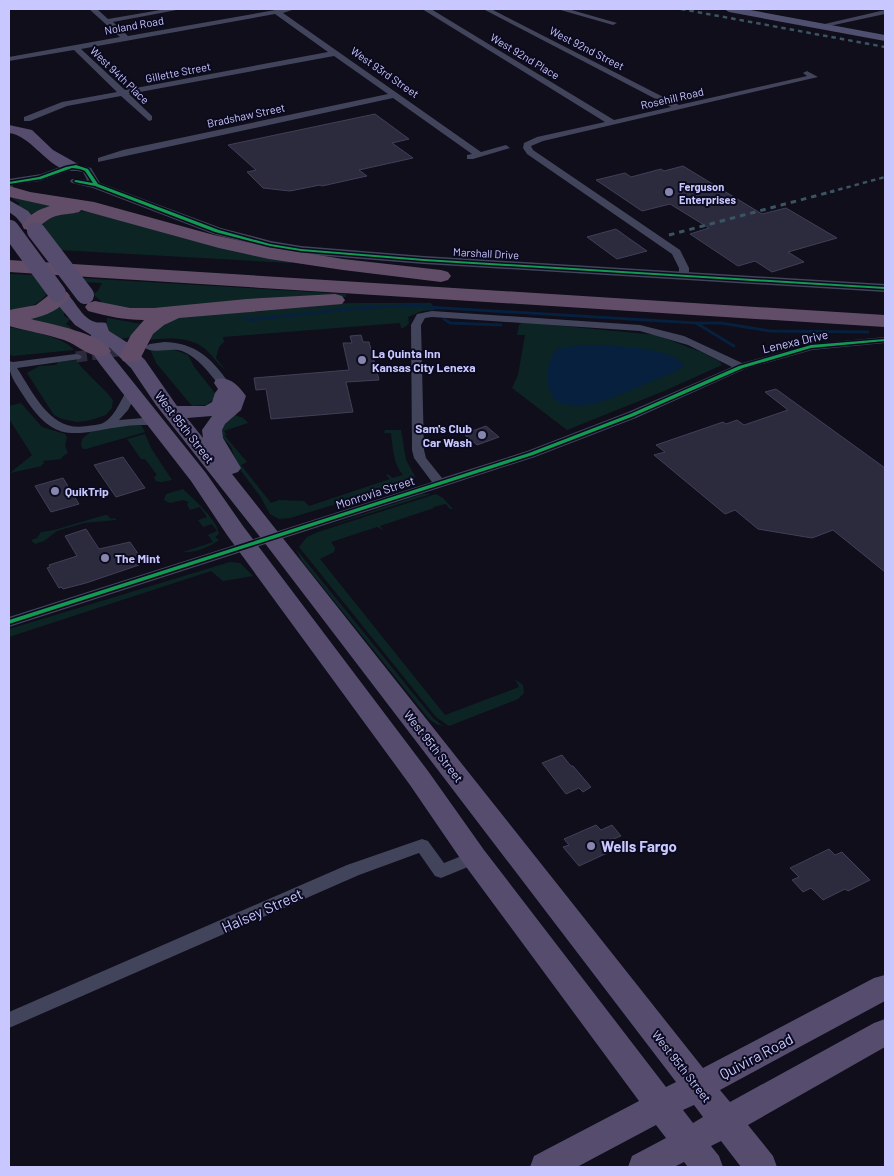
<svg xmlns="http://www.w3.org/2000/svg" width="894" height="1176" viewBox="0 0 894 1176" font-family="Barlow,sans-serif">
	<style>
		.green { fill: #0c2524 }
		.water { fill: #07203d }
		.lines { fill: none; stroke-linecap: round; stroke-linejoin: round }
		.stream { stroke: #07203d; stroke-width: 3 }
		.building { fill: #2c2b3d; stroke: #413f59 }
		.minor-tunnel { stroke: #2b2a3c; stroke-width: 11; stroke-dasharray: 11 5; stroke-linecap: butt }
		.tertiary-tunnel { stroke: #2b2a3c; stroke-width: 11; stroke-dasharray: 11 5; stroke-linecap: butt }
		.minor { fill: #42445c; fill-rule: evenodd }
		.tertiary { fill: #42445c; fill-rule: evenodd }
		.secondary { fill: #4f506f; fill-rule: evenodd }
		.primary { fill: #564d6e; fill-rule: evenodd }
		.motorway { fill: #624d69; fill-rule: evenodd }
		.rail-far1 { stroke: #3b5464; stroke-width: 2.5; stroke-dasharray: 4.5 4; stroke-linecap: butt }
		.rail { stroke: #3b5464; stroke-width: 3; stroke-dasharray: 5.5 5; stroke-linecap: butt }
		.primary-bridge { stroke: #564d6e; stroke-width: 18 }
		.cycleway-casing { stroke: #0b0a1e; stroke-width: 3 }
		.cycleway { fill: #139951; fill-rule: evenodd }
		.poi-dot { fill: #8786af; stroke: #0b0a1e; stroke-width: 2 }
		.labels { text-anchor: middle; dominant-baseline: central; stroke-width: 4; stroke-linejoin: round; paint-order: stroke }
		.far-street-label { font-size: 11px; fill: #c8c7ff; stroke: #0b0a1e }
		.far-poi-label { font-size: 11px; font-weight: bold; fill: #c8c7ff; stroke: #0b0a1e; text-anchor: start }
		.street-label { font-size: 12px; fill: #c8c7ff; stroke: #0b0a1e }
		.poi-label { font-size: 12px; font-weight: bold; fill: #c8c7ff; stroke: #0b0a1e; text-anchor: start }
		.near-poi-label { font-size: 15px; font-weight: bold; fill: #c8c7ff; stroke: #0b0a1e; text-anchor: start }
		.near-street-label { font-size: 15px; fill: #c8c7ff; stroke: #0b0a1e }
	</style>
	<rect width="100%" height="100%" fill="#0f0e1a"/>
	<!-- green -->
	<path class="green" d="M14,198L67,203L32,216L18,206L20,203L12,199Z
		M78,211L88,212L231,248L292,260L291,263L59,250L41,227C47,214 65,213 78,211Z
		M9,274L37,275L48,292C39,306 24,309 9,310Z
		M80,278L346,294V297L138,311L103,303L93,294L98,291L102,283L83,282Z
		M359,303H431L435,310L422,311L408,317L409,323H407L409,324L403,328H401L400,323L223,337L224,342L219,347L216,358L226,371C218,364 212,355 204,348C189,336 166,338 147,340L148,335L174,317L314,304Z
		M59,307L64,311V316L70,319L66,324L75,331L24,319L46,314Z
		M107,318H108L141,324L132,337L120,339L106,331Z
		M522,322L656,335L701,352L719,361L722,365L664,391L567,430L512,388L518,375L525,335H517L519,325Z
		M9,327C26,331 64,336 74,350L13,356L9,354Z
		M150,349H172L188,355L195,368L215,393V398L206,405L192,406L156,363Z
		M76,360C87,375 101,385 113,400L112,408L106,415L91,420L77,422L62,419L54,415L27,373L39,366L56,365L58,362Z
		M21,403L42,427L65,434L67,437L65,446L68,453L63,456L61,459L43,461L44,464L41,465L42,466L10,473L9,475V470L10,473L32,455L9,419V406Z
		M235,415L243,418L253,427L248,423L224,431L226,434L225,436L247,462L241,465L271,503L279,500L304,501L309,506L390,479L386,475L388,474L392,478L403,475C393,463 393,449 391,433H384L385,430H401L406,460L416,478L409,482L290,518L279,519L270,514L260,496L238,467L231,447L220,434L221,427Z
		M120,424L141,425L145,432L86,449H83L81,445L82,439L90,432Z
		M145,434L151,448L172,480L162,482L156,481L154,477L157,475L145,459H141L127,439Z
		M183,489C194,500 216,518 219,534L215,537L219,540C209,547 195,553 183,552L213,542L208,535L217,531L212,524L203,527L198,520L207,517L200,507L190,510L187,504L189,502L183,500L170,503L164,500L166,494Z
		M422,494H431L314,531Z
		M436,494L443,498L453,509H450L446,504L433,507L434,508L380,526L383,530L377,527L331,542L335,548L334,552L320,559L445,715L519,687L515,679L523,685L524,693L518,699L449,726L436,717L299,547L307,537L318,532Z
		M105,515H107L111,519L115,518L116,520L84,523L57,531L44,541L35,544L31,540L37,538L41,532L54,530Z
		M296,549L433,718L443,726L436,724L429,719L302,561Z
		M230,562L240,563L253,576L223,581L211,571L9,637V629Z"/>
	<!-- water -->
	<path class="water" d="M579,345C600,345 676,346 684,366C672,375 658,378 645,384C624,393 560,426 549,389C545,375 548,361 556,349Z"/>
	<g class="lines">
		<!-- stream -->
		<path class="stream" d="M245,318L250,320L357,308L421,305L426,307L696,323L734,346
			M444,319L450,323L501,325
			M696,323H721L770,331L868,332"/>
	</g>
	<!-- building -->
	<path class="building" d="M375,114L409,139L392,143L413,158L359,170L367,176L322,186L320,185L290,191L263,188L247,172L256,170L228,145Z
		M683,166L762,214L786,208L837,238L788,252L804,262L772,272L755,261L738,266L690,234L709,228L670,204L642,211L596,180L625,173L631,177L661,169L664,171Z
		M616,229L627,237L647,251L617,259L587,237Z
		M361,335L363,342H369L379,380L346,382L353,412L271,419L266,389L256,390L254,378L349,370L343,343H352L350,336Z
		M776,389L885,468V572L833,530L812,538L758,529L735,510L725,514L654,455L665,452L656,445L723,422L726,424L737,420L744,425L788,410L765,392Z
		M486,426L499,437L477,445L464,434Z
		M123,457L145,488L116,497L94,465Z
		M63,478L79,504L51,512L35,486Z
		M86,529L99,549L130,542L143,561L138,563L139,565L86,583L63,589L61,587L59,588L47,568L50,567L49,565L77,556L65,536Z
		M562,755L571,766H573L591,787L583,792L579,788L566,794L542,763Z
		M596,825L601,830L612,825L621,836L611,840L618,848L579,866L563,847L569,845L564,839Z
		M829,849L835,855L842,852L870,880L848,891L845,889L823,900L811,888L803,892L792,880L799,877L790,868Z"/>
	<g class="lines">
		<!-- minor-tunnel -->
		<path class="minor-tunnel" d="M76,357L132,349"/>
		<!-- tertiary-tunnel -->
		<path class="tertiary-tunnel" d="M9,185H13"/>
		<!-- minor -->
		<path class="minor" d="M89,9H97L108,19L166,9H182L113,22L128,36L281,9H295L283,13L481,152L506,145L510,148L473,159H467V155L472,154L393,98L98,162V158L123,150L388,94L334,56L129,94L152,116V120L149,121L121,96L67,106L30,121H24V117L62,102L117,92L74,50L9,61V57L120,37ZM275,14L328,52L125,90L81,49Z
			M422,9H431L614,120L671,107L483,9H491L679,105L807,76L803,73L807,71L818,77L543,141L531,146L533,150L680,250L689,268V275L684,278L679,275V268L672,254L527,154L523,148L524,143L537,137L605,122Z
			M557,9H568L617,23L613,25Z
			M885,10V14L820,28L816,26Z
			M432,311L640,325L684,336L742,363L811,344L885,337V343L812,350L745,369L636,418L535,457L9,627V617L432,482L414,458L412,450L411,325L417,314ZM432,317L640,331L688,345L732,367L628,412L527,451L442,478L426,458L424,450L421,325L425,318Z
			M164,342C196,343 211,358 229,383L227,385H219C209,373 198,357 182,351C171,347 152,355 144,347L150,344Z
			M76,354L80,355L82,357L80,359L17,368C34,394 51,433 87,426C92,425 99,425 103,423C115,417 121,399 128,389L132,388L138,391L128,410L119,420L156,417L160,418L162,421L160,424C149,426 137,424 126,426C74,433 56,447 23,395C15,382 9,376 9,361L13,362Z
			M422,839L428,841L444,863L474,851L480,852L482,857L480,862L441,878L435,876L419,853L359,875L9,1028V1012L347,865Z"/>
		<!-- tertiary -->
		<path class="tertiary" d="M71,163L91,168L100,183L221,228L271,241L301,246L424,256L885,284V292L424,264L301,254L270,249L213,234L93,188L72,183L70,181L72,179L87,180L83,172L71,170L40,181L9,185V179L41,174Z"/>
		<!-- secondary -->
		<path class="secondary" d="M724,9H745L885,35V41L729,12Z"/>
		<!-- primary -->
		<path class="primary" d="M9,125L32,130L53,150L78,164L80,167L78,170C52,177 33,135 9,133Z
			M9,200L28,211L44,231L42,234H30L16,217L9,212Z
			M57,288C74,292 78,317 95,322C98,323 102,322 106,323L109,331L128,343L145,360L177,406H205L212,402L215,393L218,389L214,383L216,379C230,376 238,385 246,396L241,410L225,424L222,430L223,438L241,468L238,472L232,474L703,1068L874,978L885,975V1001L720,1090L730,1102L874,1023L885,1019V1047L748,1125L773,1156L777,1167H741L721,1141L711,1146L719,1156L723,1167H688L684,1162L674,1167H628L632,1156L666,1138L656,1125L577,1167H530L534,1156L639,1101L464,864L410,785L227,535L191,481L100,364L91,351V335L75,325L51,297L48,293L51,289ZM109,347L131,368L156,405L264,542L676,1082L666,1087L484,850L428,771L243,526L206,473L113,357L109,351ZM212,416L202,430L203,438L187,418ZM694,1105L703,1117L693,1123L683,1110Z"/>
		<!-- motorway -->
		<path class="motorway" d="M9,186L30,192L94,202L214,235L269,247L343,259L441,270L448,272L451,276L448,280L441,282L343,270L269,259L219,248L81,210L79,212C72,214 63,214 56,216C43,220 39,232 24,229L22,225C29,214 38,210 50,206L9,197Z
			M9,260L885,315V327L9,272Z
			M60,290L67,292L70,296C60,310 47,315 31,319C53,325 98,332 111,351L107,355C90,360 79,345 64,340C46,334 27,331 9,326V310L36,305L53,292Z
			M335,294L342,296L345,300L342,304L179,318L164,325L153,334L139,361L131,362L123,361L120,356L131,335L144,320C125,320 106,316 88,311L85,307L88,303L95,301L130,308H154L247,299Z"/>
		<!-- rail-far1 -->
		<path class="rail-far1" d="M681,9L885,47
			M830,192L885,177"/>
		<!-- rail -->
		<path class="rail" d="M669,235L834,191"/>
		<!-- primary-bridge -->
		<path class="primary-bridge" d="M10,229L57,293
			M36,231L85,295"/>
		<defs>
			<path id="cycleway" d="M76,165L88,169L98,184L219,230L270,244L301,249L424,259L885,287V289L424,261L301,251L270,246L215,232L95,186L75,182L74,181L76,180L93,183L85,171L80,169L72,168L41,179L9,184V182L39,177L66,167Z
				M885,339V341L811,348L743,368L634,416L533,455L9,624V620L529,453L630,414L739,366L811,345Z"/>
		</defs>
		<!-- cycleway casing -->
		<use href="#cycleway" class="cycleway-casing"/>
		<!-- cycleway -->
		<use href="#cycleway" class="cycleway"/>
	</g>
	<!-- markers -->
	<g class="poi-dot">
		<circle cx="669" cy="192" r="5"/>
		<circle cx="362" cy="360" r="5"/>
		<circle cx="482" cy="435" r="5"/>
		<circle cx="55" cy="491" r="5"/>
		<circle cx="105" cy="558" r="5"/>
		<circle cx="591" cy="846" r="5"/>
	</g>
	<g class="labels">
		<!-- far-street labels -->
		<g class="far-street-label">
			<text transform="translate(134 25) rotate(-10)">Noland Road</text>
			<text transform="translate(587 48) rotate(27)">West 92nd Street</text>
			<text transform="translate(525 56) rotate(31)">West 92nd Place</text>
			<text transform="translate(178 72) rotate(-11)">Gillette Street</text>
			<text transform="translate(385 72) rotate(35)">West 93rd Street</text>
			<text transform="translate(120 75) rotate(44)">West 94th Place</text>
			<text transform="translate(672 98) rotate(-13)">Rosehill Road</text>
			<text transform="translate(246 115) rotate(-12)">Bradshaw Street</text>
			<text transform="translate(486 253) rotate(3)">Marshall Drive</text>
		</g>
		<!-- far-poi labels -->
		<g class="far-poi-label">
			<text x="679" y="186">Ferguson<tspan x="679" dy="13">Enterprises</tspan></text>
		</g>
		<!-- street labels -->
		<g class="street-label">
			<text transform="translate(795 341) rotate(-13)">Lenexa Drive</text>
			<text transform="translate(185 427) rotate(52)">West 95th Street</text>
			<text transform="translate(375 492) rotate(-18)">Monrovia Street</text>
			<text transform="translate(434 746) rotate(52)">West 95th Street</text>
			<text transform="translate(682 1066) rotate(52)">West 95th Street</text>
		</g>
		<!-- poi labels -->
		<g class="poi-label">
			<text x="372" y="353">La Quinta Inn<tspan x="372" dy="14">Kansas City Lenexa</tspan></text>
			<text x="472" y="428" text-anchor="end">Sam's Club<tspan x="472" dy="14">Car Wash</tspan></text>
			<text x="65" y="491">QuikTrip</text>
			<text x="115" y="558">The Mint</text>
		</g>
		<!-- near-poi labels -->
		<g class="near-poi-label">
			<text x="601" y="846">Wells Fargo</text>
		</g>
		<!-- near-street labels -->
		<g class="near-street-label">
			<text transform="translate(262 910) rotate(-24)">Halsey Street</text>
			<text transform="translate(756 1056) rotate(-28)">Quivira Road</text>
		</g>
	</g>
	<!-- border -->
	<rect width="894" height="1176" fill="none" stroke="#c8c7ff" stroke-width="20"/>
</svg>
